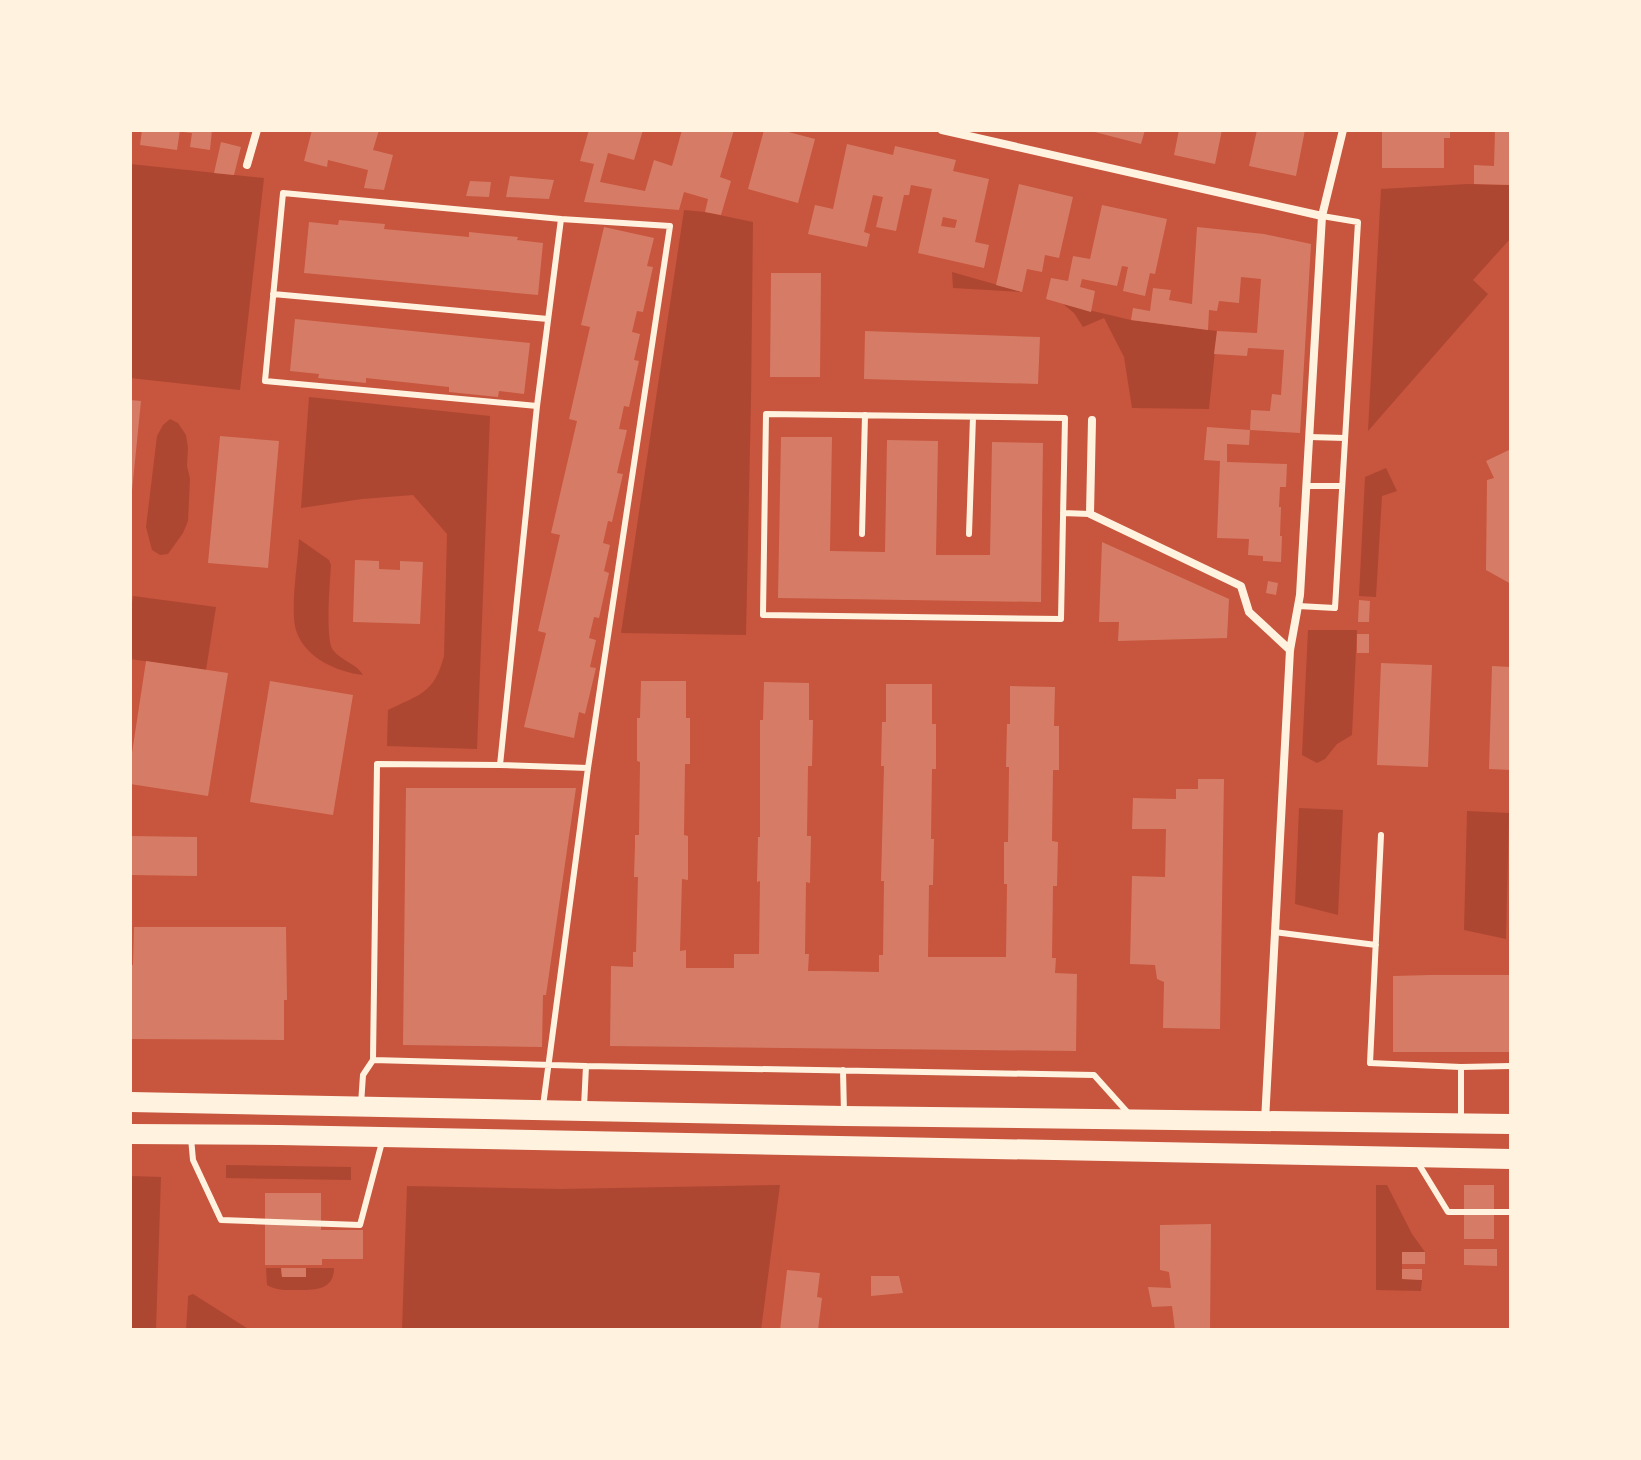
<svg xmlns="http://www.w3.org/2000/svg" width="1641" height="1460" viewBox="0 0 1641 1460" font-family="Jost,sans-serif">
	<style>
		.green { fill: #ae4732 }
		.building { fill: #d67c66; fill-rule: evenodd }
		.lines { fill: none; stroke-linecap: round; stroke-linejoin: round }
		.service { stroke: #fff3e0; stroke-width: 6 }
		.minor { stroke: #fff3e0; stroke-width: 8 }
		.primary { stroke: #fff3e0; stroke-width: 20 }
	</style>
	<rect width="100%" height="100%" fill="#c8553d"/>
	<!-- green -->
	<path class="green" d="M130,164L264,178L240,390L130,378Z
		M1468,184L1511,185V238L1473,280L1488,294L1368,431L1381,189Z
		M684,210L705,212L753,222L751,400L746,635L621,633Z
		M952,272L1022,292L953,288Z
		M1063,304L1131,320L1217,331L1209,409L1132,408L1124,357L1104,318L1083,327L1074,313Z
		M309,397L490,416L477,749L387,746L388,710C420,694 434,694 444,656L447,534L413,495L362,499L301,508Z
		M170,419L178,423L186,435L188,448L187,466L190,479L188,521L183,533L168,554L160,555L152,550L146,527L157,436L163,425Z
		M1386,468L1397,491L1382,496L1376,597L1359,596L1365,477Z
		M299,539L329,560L331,565C330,582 325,640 333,650C341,661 356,663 363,675C338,672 307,659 297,633C289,612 298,564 299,539Z
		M133,596L216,607L206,670L130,659V617Z
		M1308,630H1357L1352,735L1337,744L1325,759L1317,763L1302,755Z
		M1299,808L1343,810L1338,915L1295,904Z
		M1467,811L1509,813L1506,939L1464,930Z
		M226,1165L351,1167V1180L226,1178Z
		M130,1176L161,1177L156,1330H130Z
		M780,1185L761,1330H402L407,1186L561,1189Z
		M1376,1185H1387L1412,1234L1425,1252H1402V1279L1422,1280L1421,1291L1376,1290Z
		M266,1268H281L282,1277H305L306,1268H334C334,1289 317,1290 300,1290C288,1290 277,1291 267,1285Z
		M193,1294L250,1330H186L188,1299V1296Z"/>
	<!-- building -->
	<path class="building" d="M142,130H180L177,150L140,145Z
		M183,130H212L210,150L190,147L192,133L183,132Z
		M312,130H379L373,150L393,155L384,190L364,188L368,170L328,160L327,167L304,161Z
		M589,130H643L634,160L608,153L600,182L645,191L654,160L672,166L682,130H734L720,177L731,181L721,215L705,212L708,199L684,192L679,210L584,202L594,164L580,161Z
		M764,130H781L815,139L798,203L748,189Z
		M1087,130H1145L1141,144Z
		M1179,130H1222L1215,164L1174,155Z
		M1257,130H1305L1296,176L1249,166Z
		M1382,130H1450V138H1444V168H1382Z
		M1495,130H1511V185L1474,184V165L1494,166Z
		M221,142L241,147L234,175L214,173Z
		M847,144L893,155L895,146L956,160L953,171L989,179L975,242L989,245L984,268L918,253L932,189L911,185L909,195H904L896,231L876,227L883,197L873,195L864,232L870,234L867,247L808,234L815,205L833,209ZM943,217L957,220L955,228L941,226Z
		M510,176L554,180L549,199L506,197Z
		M470,181L491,182L489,197L466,196Z
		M1019,184L1073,197L1059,258L1045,255L1042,272L1027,269L1022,292L996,285Z
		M1102,205L1167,219L1155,274L1150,273L1145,296L1123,291L1128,267L1122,266L1117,286L1082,279L1080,287L1095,291L1091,312L1046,299L1051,278L1068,281L1073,256L1090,259Z
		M339,220L385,224L384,229L469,237V232L518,237L517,240L543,243L538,295L304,273L309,222L338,225Z
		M604,227L654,238L647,266L653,267L643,312L637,311L632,332L640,334L634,360L639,361L629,407L624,406L619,429L627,430L617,473L623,474L612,522L608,521L603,543L610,545L604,571L609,573L599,618L594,617L589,638L596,640L590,667L596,668L585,714L579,712L574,738L524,727L546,633L538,631L560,535L551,533L577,421L569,419L590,327L581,325Z
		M1197,227L1264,234L1311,244L1300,433L1250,430L1251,410L1270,411L1272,394L1281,395L1284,350L1248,348L1247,356L1214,354L1217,331L1257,333L1261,279L1241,277L1239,303L1219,301L1217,311L1209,310L1208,330L1131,320L1133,308L1150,311L1153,288L1171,290L1169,300L1192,304Z
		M771,273H821L820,377H770Z
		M295,319L530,343L524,394L499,391L498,397L449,392V387L366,378V383L318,378L319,374L290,371Z
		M865,331L1040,337L1038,384L864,379Z
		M130,400L141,401L132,491H130Z
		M1207,427L1250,430L1249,445L1227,444V462L1287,464L1286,487H1280L1279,507H1281L1280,536H1282L1281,562L1263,561V556L1248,555L1249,539L1217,538L1220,461L1204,460Z
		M220,436L279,441L268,568L208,563Z
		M781,437H832L830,551L885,552L887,440L938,441L936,555H990L992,442L1043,443L1041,602L778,598Z
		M1511,449V584L1486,570L1487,480L1494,478L1486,461Z
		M1102,542L1229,599L1227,638L1118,641L1119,622H1099Z
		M355,560L379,561V569L400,570V561L423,562L420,624L353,622Z
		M1268,581L1278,583L1276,595L1266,593Z
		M1359,600L1370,601L1369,622H1358Z
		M1357,634H1369V653H1357Z
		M146,661L228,673L208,796L130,784V766Z
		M1381,663L1432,665L1428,767L1377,765Z
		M1492,666L1511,667V770L1489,769Z
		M270,681L353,695L333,815L250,802Z
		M641,681H686V718H690V764H685L684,835L688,836V880L682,879L680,951L686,950V968H734V954H759L760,881L757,882L758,837H760V720H763L764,682L809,683V720H813L812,766H808L807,836H811L810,883L806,882L805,954H809L808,971H830L879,972V955H883L884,881H881L884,766H881L882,722H886V684H932V724H936V769H932L931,839H934L933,885H929L928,957H1006L1007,884H1004V842H1008L1009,767H1006L1007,724H1010V686L1055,687L1054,726H1059V770H1053L1052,841L1058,842L1057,886H1053L1052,958H1056L1055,973L1077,974L1076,1051L610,1046L611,966L633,967V952H636L638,877H634L635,845V835H639L640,762L637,761V718H640Z
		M1198,779H1224L1220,1029L1163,1028L1164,982L1157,979L1155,965L1130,964L1132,876L1165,877L1166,829H1132L1133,798L1176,799V789H1198Z
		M406,788H576L546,995H543L542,1047L403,1045Z
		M130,836L197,837V876L130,875Z
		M134,927H286L287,1000H284V1040L131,1039L130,965H133Z
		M1430,975H1511V1052H1393V976Z
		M1464,1185H1494V1239H1464Z
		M265,1193H321V1230H363V1259H322V1265H265Z
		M1211,1224L1210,1330H1175L1172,1306L1152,1307L1148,1287L1171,1288L1169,1272L1160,1270V1225Z
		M1464,1249H1497V1266L1464,1265Z
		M1402,1252H1425V1264H1402Z
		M281,1268H306V1277H282Z
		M1402,1269H1422V1280L1402,1279Z
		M787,1270L820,1273L817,1297L822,1298L818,1330H780Z
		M871,1276H899L903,1293L871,1296Z"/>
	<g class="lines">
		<!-- service -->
		<path class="service" d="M273,294L548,319
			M537,406L265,381L283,193L561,219
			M766,414L1065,418L1061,619L763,615Z
			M1309,437L1345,438
			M1306,486H1342
			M1063,513L1090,514
			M862,534L865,415
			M969,534L973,417
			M1298,606L1335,608L1358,222L1322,216
			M500,765L537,406L561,219L670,226L588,768L543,1106
			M1381,835L1370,1063L1461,1067
			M1274,932L1376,945
			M373,1060L586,1066L1094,1075L1129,1114
			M843,1070L844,1114
			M361,1104L363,1075L373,1060L377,764L500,765L588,768
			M584,1107L586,1066
			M1461,1121V1067L1511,1066
			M191,1138L193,1160L221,1220L360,1225L382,1142
			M1418,1163L1448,1212H1511"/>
		<!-- minor -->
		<path class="minor" d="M942,130L1322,216
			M247,165L257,130
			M1092,420L1090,514L1241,586L1249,612L1290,650
			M1265,1121L1290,650L1300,595L1322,216L1343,130"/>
		<!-- primary -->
		<path class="primary" d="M130,1102L844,1116L1511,1124
			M130,1134L279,1135L1511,1159"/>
	</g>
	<!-- border -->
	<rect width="1641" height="1460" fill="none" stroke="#fff3e0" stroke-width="264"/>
</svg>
